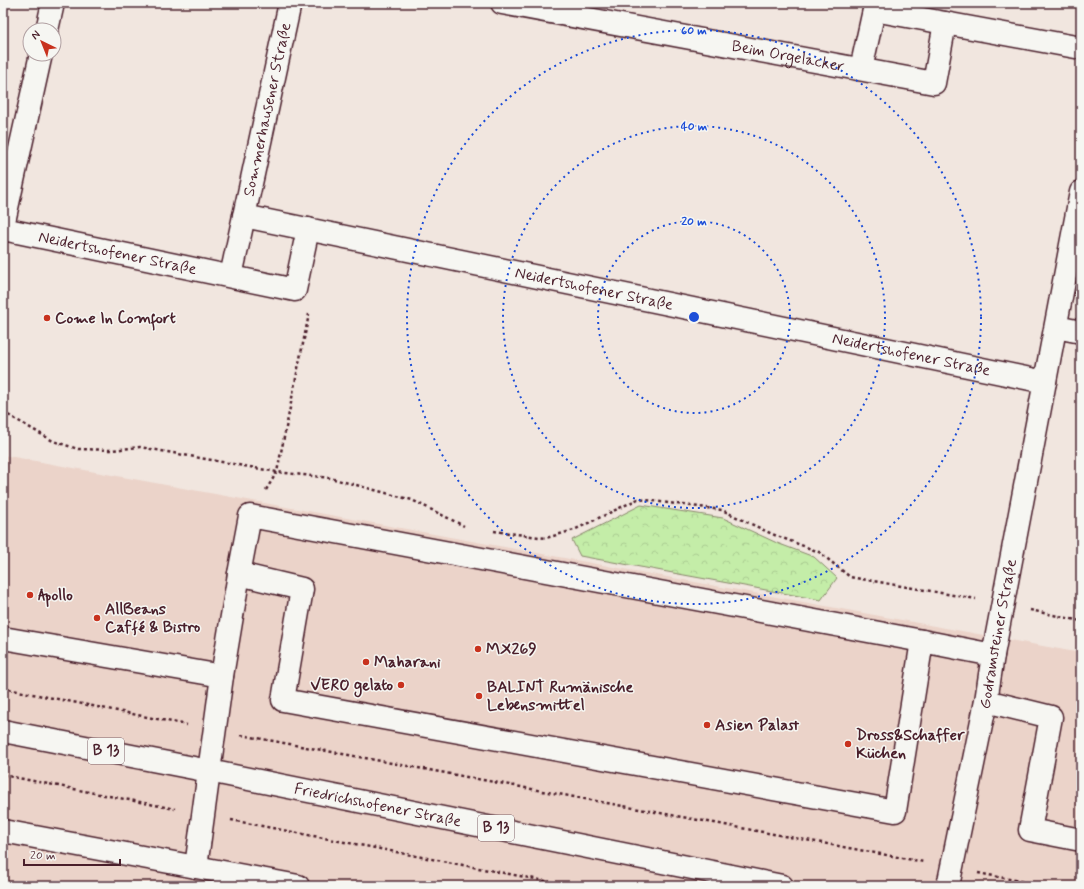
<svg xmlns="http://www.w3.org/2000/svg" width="1084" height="889" viewBox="0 0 1084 889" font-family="Mynerve,sans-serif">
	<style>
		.built { fill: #ebd3c9 }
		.forest { fill: url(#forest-crowns); stroke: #87866a }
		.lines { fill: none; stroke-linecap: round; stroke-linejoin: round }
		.minor-casing { stroke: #4a1f2b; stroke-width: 25 }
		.major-casing { stroke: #4a1f2b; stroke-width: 25 }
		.path { stroke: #4a1f2b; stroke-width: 2.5; stroke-dasharray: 3 3; stroke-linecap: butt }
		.minor { stroke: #f6f6f2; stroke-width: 22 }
		.major { stroke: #f6f6f2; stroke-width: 22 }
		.ring { fill: none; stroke: #1d4ed8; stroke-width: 2; stroke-dasharray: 2 4 }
		.poi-dot { fill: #c8321e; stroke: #f6f6f2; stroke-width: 1.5 }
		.labels { text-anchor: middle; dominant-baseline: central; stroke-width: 3; stroke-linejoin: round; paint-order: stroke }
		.shield { fill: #f6f6f2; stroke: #7e6067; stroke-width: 1 }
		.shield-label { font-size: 15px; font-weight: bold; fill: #4a1f2b }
		.street-label { font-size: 16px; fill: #4a1f2b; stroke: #f6f6f2 }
		.poi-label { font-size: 16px; font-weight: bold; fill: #4a1f2b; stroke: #f6f6f2; text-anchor: start }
		.centre { fill: #1d4ed8; stroke: #f6f6f2; stroke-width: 2 }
		.ring-label { font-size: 12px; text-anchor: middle; font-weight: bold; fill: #1d4ed8; stroke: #f6f6f2; stroke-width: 3; stroke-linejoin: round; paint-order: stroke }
	</style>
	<defs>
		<pattern id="forest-crowns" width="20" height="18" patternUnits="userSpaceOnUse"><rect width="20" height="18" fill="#c4eda8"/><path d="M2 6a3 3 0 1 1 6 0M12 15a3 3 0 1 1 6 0" fill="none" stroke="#aacb91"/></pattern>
	</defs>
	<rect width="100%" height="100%" fill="#f1e6df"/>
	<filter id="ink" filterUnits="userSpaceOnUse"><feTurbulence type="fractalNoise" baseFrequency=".025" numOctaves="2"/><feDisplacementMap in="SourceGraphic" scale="8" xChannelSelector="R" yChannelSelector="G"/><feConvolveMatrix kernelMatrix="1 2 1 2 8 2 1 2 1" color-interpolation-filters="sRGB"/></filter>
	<g filter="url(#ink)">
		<!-- built -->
		<path class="built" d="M3,455L1081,653V886H3Z"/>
		<!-- forest -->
		<path class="forest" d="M641,505L723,518L777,543L814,557L837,578L821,600L580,556L572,540Z"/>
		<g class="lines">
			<defs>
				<g id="minor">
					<path id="s1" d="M502,3L934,83L945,23"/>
					<path d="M47,30L53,3"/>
					<path d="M861,69L874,10L1081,48"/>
					<path id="s2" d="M244,216L290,3"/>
					<path d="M3,226L41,54"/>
					<path id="s3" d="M3,229L295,290L308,229"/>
					<path id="s4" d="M231,276L244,216L1045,382"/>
					<path d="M1056,327L1081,332"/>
					<path d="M239,574L302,589L283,700L895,811L922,641L993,655"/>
					<path d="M3,638L222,676"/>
					<path d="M986,701L1051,717L1030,830L1081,840"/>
					<path d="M3,831L298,886"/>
					<path d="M196,867L222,676L239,574L250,516L922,641"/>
					<path id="s5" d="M948,886L986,701L993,655L1081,192"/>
				</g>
				<g id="major">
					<path id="s6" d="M3,731L209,771L782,886"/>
				</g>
			</defs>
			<!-- minor casing -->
			<use href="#minor" class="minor-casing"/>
			<!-- major casing -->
			<use href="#major" class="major-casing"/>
			<!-- path -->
			<path class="path" d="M3,412L53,441L78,449L112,450L140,447L277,472L330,478L412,500L464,526
				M266,490L277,472L309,314
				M494,531L546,538L574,530L638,499L722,510L772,534L819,552L850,577L976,599
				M1030,610L1081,621
				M3,688L187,725
				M241,735L924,862
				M3,775L175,809
				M231,820L571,886
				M978,873L1046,886"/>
			<!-- minor -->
			<use href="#minor" class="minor"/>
			<!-- major -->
			<use href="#major" class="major"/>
		</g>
	</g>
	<!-- distance rings -->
	<g class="ring">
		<circle cx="694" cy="317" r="96"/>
		<circle cx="694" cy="317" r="191"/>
		<circle cx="694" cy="317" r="287"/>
	</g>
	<!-- markers -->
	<g class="poi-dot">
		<circle cx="47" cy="318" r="4"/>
		<circle cx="30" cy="595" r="4"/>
		<circle cx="97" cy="618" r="4"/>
		<circle cx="478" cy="649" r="4"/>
		<circle cx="366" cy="662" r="4"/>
		<circle cx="401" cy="685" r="4"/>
		<circle cx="479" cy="696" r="4"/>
		<circle cx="707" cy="725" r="4"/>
		<circle cx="848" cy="744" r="4"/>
	</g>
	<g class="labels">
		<!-- shield labels -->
		<g class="shield">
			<rect x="88" y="738" width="36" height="26" rx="3"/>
			<rect x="478" y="815" width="36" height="26" rx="3"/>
		</g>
		<g class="shield-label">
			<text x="106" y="751">B 13</text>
			<text x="496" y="828">B 13</text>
		</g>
		<!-- street labels -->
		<g class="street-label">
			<text stroke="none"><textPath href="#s1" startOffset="291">Beim Orgelacker</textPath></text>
			<text stroke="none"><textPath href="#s2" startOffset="109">Sommerhausener Straße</textPath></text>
			<text stroke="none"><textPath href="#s3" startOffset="117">Neidertshofener Straße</textPath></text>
			<text stroke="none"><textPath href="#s4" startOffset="419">Neidertshofener Straße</textPath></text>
			<text stroke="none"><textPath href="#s4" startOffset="743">Neidertshofener Straße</textPath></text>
			<text stroke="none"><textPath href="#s5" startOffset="257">Godramsteiner Straße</textPath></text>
			<text stroke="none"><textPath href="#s6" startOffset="382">Friedrichshofener Straße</textPath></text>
		</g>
		<!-- poi labels -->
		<g class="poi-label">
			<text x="55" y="318">Come In Comfort</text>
			<text x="38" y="595">Apollo</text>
			<text x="105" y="609">AllBeans<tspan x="105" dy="18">Caffé &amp; Bistro</tspan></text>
			<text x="486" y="649">MX269</text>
			<text x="374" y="662">Maharani</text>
			<text x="393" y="685" text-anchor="end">VERO gelato</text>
			<text x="487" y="687">BALINT Rumänische<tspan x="487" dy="18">Lebensmittel</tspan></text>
			<text x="715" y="725">Asien Palast</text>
			<text x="856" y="735">Dross&amp;Schaffer<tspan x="856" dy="18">Küchen</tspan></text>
		</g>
	</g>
	<circle cx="694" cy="317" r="6" class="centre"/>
	<g class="ring-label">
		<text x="694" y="34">60 m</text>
		<text x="694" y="130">40 m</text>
		<text x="694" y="225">20 m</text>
	</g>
	<!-- margin -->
	<rect width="1084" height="889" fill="none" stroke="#f6f6f2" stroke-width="16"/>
	<rect x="8" y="8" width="1068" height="873" fill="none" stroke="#4a1f2b" stroke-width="1.5" filter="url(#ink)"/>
	<!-- north arrow -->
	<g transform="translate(42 42) rotate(317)"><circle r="19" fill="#f6f6f2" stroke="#b1a0a2"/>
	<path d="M0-3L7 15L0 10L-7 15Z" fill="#c8321e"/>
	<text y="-6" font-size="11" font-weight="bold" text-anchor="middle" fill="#4a1f2b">N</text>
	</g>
	<!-- scale -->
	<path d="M24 859v6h96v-6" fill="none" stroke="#4a1f2b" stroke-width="2"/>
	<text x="30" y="859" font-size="12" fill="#4a1f2b" stroke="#f6f6f2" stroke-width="3" paint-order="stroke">20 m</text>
</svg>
